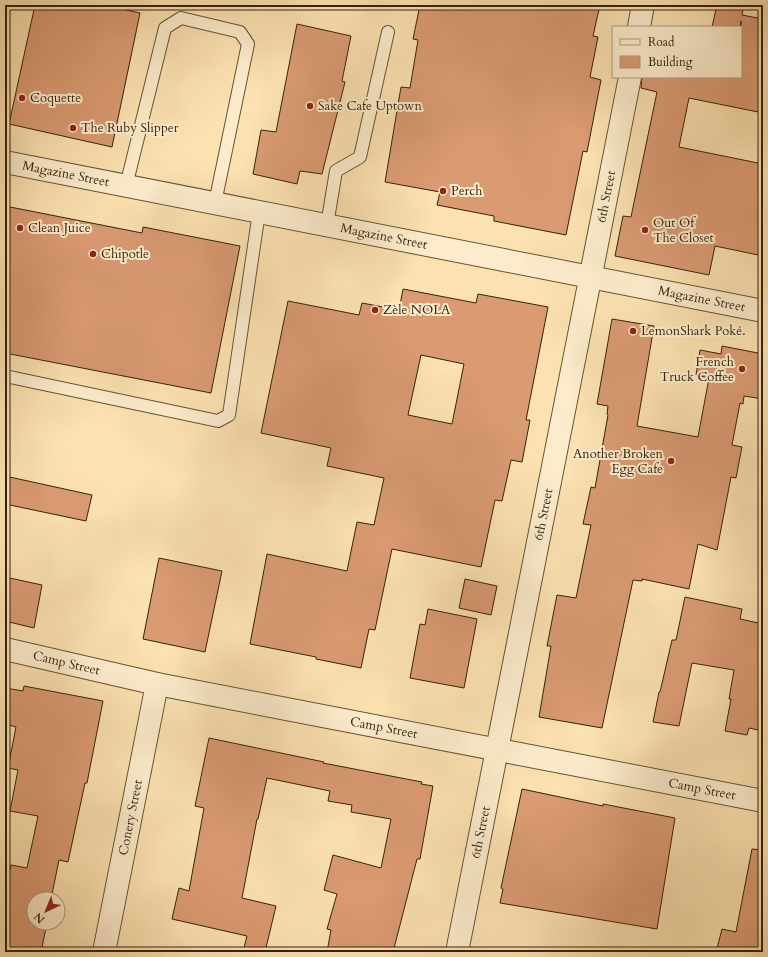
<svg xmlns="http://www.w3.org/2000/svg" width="768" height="957" viewBox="0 0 768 957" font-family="Cardo,serif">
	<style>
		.building { fill: #da9a72; stroke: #35220d; fill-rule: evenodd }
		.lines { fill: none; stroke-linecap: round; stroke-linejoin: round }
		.service-casing { stroke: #675236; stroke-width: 14 }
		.minor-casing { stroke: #675236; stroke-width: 24 }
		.tertiary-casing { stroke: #675236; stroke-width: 24 }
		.service { stroke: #fdeccc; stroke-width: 12 }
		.minor { stroke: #fdeccc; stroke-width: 22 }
		.tertiary { stroke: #fdeccc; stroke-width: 22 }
		.poi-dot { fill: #8f2418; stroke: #fdeccc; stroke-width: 1.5 }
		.labels { text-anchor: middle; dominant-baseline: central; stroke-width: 4; stroke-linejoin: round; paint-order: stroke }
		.poi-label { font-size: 13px; fill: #35220d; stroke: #fdeccc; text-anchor: start }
		.street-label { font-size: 13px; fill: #35220d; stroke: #fdeccc }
	</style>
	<rect width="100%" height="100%" fill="#fce2b1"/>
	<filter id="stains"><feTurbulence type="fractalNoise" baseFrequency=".005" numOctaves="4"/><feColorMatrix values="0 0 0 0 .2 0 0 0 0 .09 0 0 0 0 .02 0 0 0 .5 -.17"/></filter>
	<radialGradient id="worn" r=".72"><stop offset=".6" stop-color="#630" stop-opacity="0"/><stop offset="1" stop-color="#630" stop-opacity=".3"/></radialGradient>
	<!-- building -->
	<path class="building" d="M35,5L57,10L58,5H104L140,13L112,147L9,124Z
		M420,5H600L593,36L598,37L590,77L601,80L587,152L583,151L566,235L494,221V216L437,205L440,192L385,182L401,87L410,88L418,40L413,39Z
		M717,5H744L742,15L763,19V113L689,98L679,147L763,164V256L715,246L709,275L615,256L623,216L631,217L657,92L641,88L642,77H741V21L740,27H712Z
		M297,24L351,36L342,81L345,82L322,174L300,171L297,184L253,174L261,130L276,132Z
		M5,206L142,233L143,227L240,246L211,393L5,353Z
		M403,289L476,303L478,294L548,307L526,420H530L522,462L511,460L502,501L495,500L481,567L392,549L375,630L369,629L361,668L316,659V657L250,644L267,554L347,571L357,522L374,525L384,478L327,466L331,448L261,433L288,301L359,315L362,303L399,310ZM421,355L464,364L452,424L408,415Z
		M612,319L654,326L637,426L698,437L709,378L696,375L700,350L721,354L722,346L763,354V399L744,396L743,404L740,403L732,445L742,447L736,478L731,477L717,550L698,544L689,589L642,579V581L633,580L602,728L539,717L551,646H547L557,595L576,598L591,525L583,524L591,487L595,488L608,415L607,414L608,406L597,404Z
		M5,476L92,495L86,521L5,504Z
		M159,558L222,571L205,652L143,639Z
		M5,577L42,585L34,628L5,621Z
		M465,579L497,586L491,615L459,608Z
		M685,597L742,609L740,619L763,624V731L749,728L747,735L725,731L731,699H729L734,670L692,663L679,726L653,722L659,692H660L672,640H676Z
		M428,609L477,619L464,688L410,678L420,624L425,625Z
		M24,686L103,701L87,783H85L68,862L59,860L51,899H34V923H47L41,952H5V869L10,870L11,865L27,868L38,816L10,811L18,770L8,768L16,727L5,724V688L23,691Z
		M209,738L324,762L323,763L422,782L421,784L433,786L420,859H417L393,952H327L331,930L327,929L337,894L324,890L333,855L381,868L391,819L351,812L352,805L328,801L330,791L267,778L258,819H257L242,898L276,906L265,952H243L247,936L172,919L179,888L189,891L204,808L195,806Z
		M522,789L603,806V804L675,818L657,929L500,903L503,889L501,888Z
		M752,849L763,850V952H716L722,929L736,932Z"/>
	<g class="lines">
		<defs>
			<path id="service" d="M126,186L165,28L181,18L240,32L248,44L215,203
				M327,225L336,171L360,157L388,32
				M5,376L218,421L229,415L259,212"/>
			<g id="minor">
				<path d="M639,27L643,5"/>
				<path id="s1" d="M5,649L157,684L763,801"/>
				<path id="s2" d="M104,952L157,684"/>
				<path id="s3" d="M457,952L630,77"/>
			</g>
			<g id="tertiary">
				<path id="s4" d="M5,162L763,311"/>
			</g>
		</defs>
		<!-- service casing -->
		<use href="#service" class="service-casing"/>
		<!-- minor casing -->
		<use href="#minor" class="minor-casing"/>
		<!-- tertiary casing -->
		<use href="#tertiary" class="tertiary-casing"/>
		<!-- service -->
		<use href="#service" class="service"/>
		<!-- minor -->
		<use href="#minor" class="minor"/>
		<!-- tertiary -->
		<use href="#tertiary" class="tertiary"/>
	</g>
	<!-- markers -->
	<g class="poi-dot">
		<circle cx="22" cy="98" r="4"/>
		<circle cx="310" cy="106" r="4"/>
		<circle cx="73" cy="128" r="4"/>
		<circle cx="443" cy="191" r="4"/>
		<circle cx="20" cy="228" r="4"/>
		<circle cx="645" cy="230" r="4"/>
		<circle cx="93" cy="254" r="4"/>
		<circle cx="375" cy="310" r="4"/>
		<circle cx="633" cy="331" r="4"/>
		<circle cx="742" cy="369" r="4"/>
		<circle cx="671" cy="461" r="4"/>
	</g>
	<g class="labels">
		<!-- poi labels -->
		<g class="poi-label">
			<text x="30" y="98">Coquette</text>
			<text x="318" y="106">Sake Cafe Uptown</text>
			<text x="81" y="128">The Ruby Slipper</text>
			<text x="451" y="191">Perch</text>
			<text x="653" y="223">Out Of<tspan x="653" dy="15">The Closet</tspan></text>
			<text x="28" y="228">Clean Juice</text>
			<text x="101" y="254">Chipotle</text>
			<text x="383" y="310">Zèle NOLA</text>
			<text x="641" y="331">LemonShark Poké.</text>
			<text x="734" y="362" text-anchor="end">French<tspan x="734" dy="15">Truck Coffee</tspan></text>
			<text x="663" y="454" text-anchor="end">Another Broken<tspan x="663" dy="15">Egg Cafe</tspan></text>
		</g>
		<!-- street labels -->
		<g class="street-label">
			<text stroke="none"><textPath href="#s4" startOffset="62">Magazine Street</textPath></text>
			<text stroke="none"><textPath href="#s3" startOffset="770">6th Street</textPath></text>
			<text stroke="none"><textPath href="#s4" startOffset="386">Magazine Street</textPath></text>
			<text stroke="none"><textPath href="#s4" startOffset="710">Magazine Street</textPath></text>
			<text stroke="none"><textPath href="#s3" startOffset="446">6th Street</textPath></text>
			<text stroke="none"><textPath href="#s1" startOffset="63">Camp Street</textPath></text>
			<text stroke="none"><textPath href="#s1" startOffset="387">Camp Street</textPath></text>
			<text stroke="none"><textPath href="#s1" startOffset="711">Camp Street</textPath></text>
			<text stroke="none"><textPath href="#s2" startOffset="137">Conery Street</textPath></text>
			<text stroke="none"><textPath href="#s3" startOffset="122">6th Street</textPath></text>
		</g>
	</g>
	<!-- margin -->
	<rect width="768" height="957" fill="none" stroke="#fce2b1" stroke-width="20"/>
	<rect x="6" y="6" width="756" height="945" fill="none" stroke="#35220d" stroke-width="2"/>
	<rect x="10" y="10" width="748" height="937" fill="none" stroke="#35220d"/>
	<!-- legend -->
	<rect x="612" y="26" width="130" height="52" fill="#fdeccc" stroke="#ad9b80"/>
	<rect x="620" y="39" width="20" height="6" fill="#fdeccc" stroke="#ad9b80"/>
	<text x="648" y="46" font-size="12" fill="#35220d">Road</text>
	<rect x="620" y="56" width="20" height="12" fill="#da9a72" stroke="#ad9b80"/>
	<text x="648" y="66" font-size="12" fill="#35220d">Building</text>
	<!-- north arrow -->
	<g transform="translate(46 911) rotate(224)"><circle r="19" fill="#fdeccc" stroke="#ad9b80"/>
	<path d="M0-3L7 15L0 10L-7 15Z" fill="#8f2418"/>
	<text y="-6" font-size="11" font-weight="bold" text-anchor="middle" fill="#35220d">N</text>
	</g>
	<rect width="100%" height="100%" filter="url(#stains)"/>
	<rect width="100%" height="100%" fill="url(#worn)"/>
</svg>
